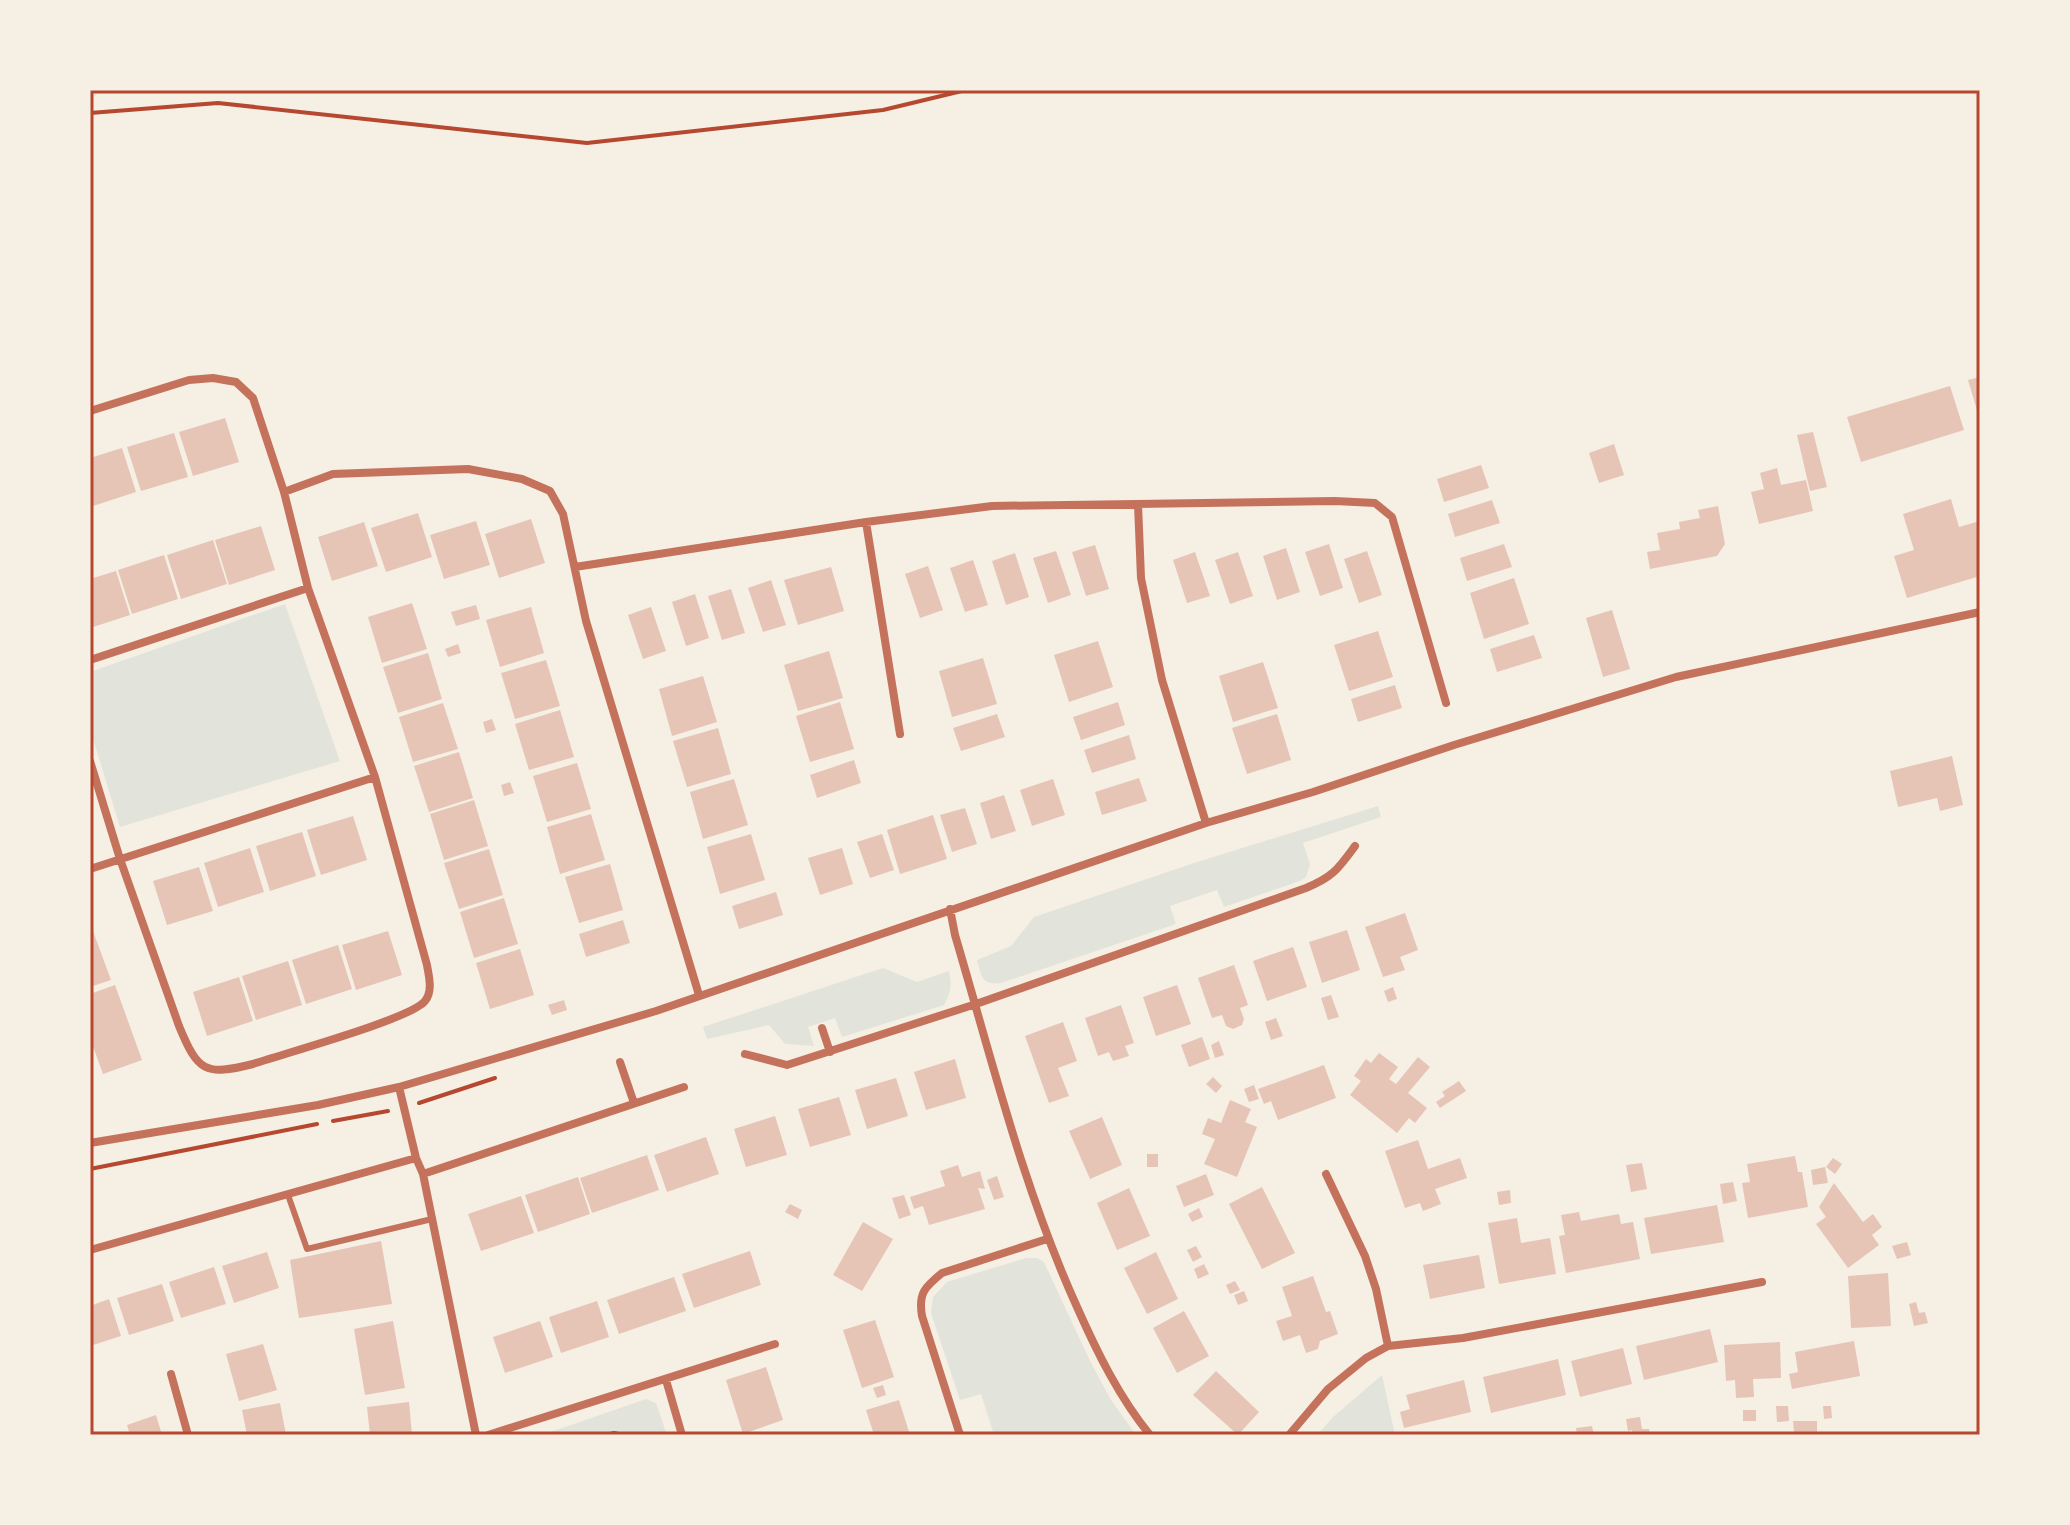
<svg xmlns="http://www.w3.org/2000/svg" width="2070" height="1525" viewBox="0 0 2070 1525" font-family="Cabin,sans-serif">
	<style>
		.green { fill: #e2e4dc }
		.building { fill: #e6c5b7 }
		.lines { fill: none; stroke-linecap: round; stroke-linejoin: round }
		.path { stroke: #b5482f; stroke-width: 4 }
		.service { stroke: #c5725c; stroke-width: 6 }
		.minor { stroke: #c5725c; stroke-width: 8 }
		.neatline { fill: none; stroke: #b5482f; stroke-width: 3 }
	</style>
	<rect width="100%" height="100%" fill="#f6efe4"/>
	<!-- green -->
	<path class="green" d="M285,604L340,761L120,827L90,729V672Z
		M1378,806L1381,817L1303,843L1310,864L1306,877L1300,881L1224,907L1217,890L1170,906L1176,924L1001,983C981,985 982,977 977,960L1011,946L1034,917L1197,862Z
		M883,968L917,982L949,971C952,985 951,993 944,1005L842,1037L835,1018L808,1027L814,1046L785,1044L769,1025L707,1039L703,1027Z
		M1026,1258H1037L1044,1262L1090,1361L1111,1400L1136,1435H994L981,1394L960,1400L931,1313L933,1297L947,1282Z
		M1382,1375L1395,1435H1317L1333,1417Z
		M646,1399L656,1403L667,1435H542Z"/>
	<!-- building -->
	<path class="building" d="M1980,377V417H1979L1968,380Z
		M1950,386L1964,430L1861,462L1847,417Z
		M225,418L239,462L193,476L179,432Z
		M1813,432L1827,487L1810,491L1797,435Z
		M174,433L188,477L141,491L127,447Z
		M1614,444L1624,475L1599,483L1589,453Z
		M122,448L136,492L90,507V458Z
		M1481,465L1489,488L1444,502L1437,479Z
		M1777,468L1781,485L1806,480L1813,511L1759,524L1751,492L1764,489L1760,473Z
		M1951,499L1959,527L1980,521V576L1907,598L1894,556L1914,550L1903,514Z
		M1492,500L1500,523L1455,537L1448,514Z
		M1718,506L1725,544L1717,556L1650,569L1647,552L1660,550L1657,533L1680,529L1679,522L1700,518L1698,510Z
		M418,513L432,557L386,572L371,528Z
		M531,519L545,563L499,578L485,534Z
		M476,521L490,565L444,579L430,535Z
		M364,522L378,566L332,581L318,537Z
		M261,526L275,570L229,585L215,540Z
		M213,540L227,584L181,599L167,555Z
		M1329,544L1343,588L1320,596L1305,552Z
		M1504,544L1512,567L1467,581L1460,558Z
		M1095,545L1109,589L1086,596L1072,552Z
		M1286,548L1300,592L1277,600L1263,556Z
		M1056,551L1071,595L1048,603L1033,558Z
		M1367,551L1382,595L1359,603L1344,559Z
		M1195,552L1210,596L1187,603L1173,560Z
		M1238,552L1253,596L1230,604L1215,560Z
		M1015,553L1029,597L1006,605L992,561Z
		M164,555L178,599L132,614L118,570Z
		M973,560L988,605L965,612L950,568Z
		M928,566L943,610L920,618L905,574Z
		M831,567L844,611L798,625L784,580Z
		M116,571L130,615L90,628V579Z
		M1514,578L1529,624L1484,639L1470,593Z
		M771,580L786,625L763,632L748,588Z
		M731,589L745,633L722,640L708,596Z
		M695,594L709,638L686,646L672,602Z
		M412,603L427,649L382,663L368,617Z
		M476,605L480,619L456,626L451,612Z
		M531,607L544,653L500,667L486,620Z
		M651,607L666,651L643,659L628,615Z
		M1612,610L1630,669L1603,677L1586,618Z
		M1378,631L1393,677L1349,691L1334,645Z
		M1534,635L1542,658L1497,672L1490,649Z
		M1098,641L1113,687L1069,702L1054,655Z
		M458,644L461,653L448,657L445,649Z
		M829,651L843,698L798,711L784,665Z
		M428,653L442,699L398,713L383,667Z
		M983,658L997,704L952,717L939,671Z
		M546,660L560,706L515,719L501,673Z
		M1263,662L1278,708L1233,722L1219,676Z
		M703,676L717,722L672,736L659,689Z
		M1395,685L1402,708L1358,722L1351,699Z
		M840,702L854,749L810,762L796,716Z
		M1118,702L1125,725L1081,740L1073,717Z
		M443,703L458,749L413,762L399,717Z
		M560,710L574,757L529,770L515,724Z
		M997,714L1005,737L961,751L953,728Z
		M1277,714L1291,760L1247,774L1232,728Z
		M492,719L496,730L486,733L483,722Z
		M718,728L731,774L687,787L673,741Z
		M1129,735L1136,759L1092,773L1084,750Z
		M459,752L473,798L429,812L414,766Z
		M1952,756L1963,805L1940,811L1937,798L1898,807L1890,771Z
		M854,760L861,783L817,798L810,775Z
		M577,763L591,809L547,822L533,776Z
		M1139,778L1147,801L1102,815L1095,792Z
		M734,779L748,825L703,839L690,792Z
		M1053,779L1065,815L1032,826L1020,790Z
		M510,782L514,793L504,796L501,785Z
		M1004,795L1016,831L991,839L980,803Z
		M474,800L488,846L444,860L430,814Z
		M965,808L977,844L952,852L940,815Z
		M591,814L605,860L560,874L547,827Z
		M933,815L947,859L900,874L887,830Z
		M353,816L367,860L321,875L307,830Z
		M302,832L316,876L270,891L256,846Z
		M751,834L765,880L720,894L707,847Z
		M882,834L894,870L870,878L857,842Z
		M250,848L264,892L218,907L204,863Z
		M842,848L853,884L820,895L808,858Z
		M489,849L503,895L459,909L444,863Z
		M610,864L623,910L579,923L565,877Z
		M199,867L213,911L167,925L153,881Z
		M776,892L783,915L739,929L732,906Z
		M504,898L518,944L474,958L460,912Z
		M1405,913L1418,950L1400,957L1405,970L1383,977L1365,927Z
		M623,920L630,943L586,957L579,934Z
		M90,923L111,980L90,987Z
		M1347,930L1360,970L1322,983L1309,942Z
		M388,931L402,975L356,990L342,945Z
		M338,945L352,989L306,1004L292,960Z
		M1293,947L1307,987L1267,1001L1253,961Z
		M520,949L534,995L490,1009L476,963Z
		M288,961L302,1005L256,1020L242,976Z
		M1234,965L1248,1005L1240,1008L1244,1019L1242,1025L1233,1029L1226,1026L1222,1015L1212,1018L1198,978Z
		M239,977L253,1021L207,1036L193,992Z
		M115,985L142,1060L103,1074L90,1038V994Z
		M1177,985L1191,1024L1156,1036L1143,997Z
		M1393,987L1397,999L1388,1002L1384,991Z
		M1331,995L1339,1017L1328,1020L1321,998Z
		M564,1000L567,1010L552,1015L548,1005Z
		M1121,1005L1134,1043L1125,1046L1129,1056L1113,1061L1109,1052L1098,1056L1085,1018Z
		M1276,1018L1283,1036L1271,1040L1265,1022Z
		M1063,1022L1077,1061L1058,1068L1069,1096L1049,1103L1025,1036Z
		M1202,1037L1210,1059L1189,1067L1181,1045Z
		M1219,1041L1224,1055L1215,1058L1211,1045Z
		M1379,1053L1398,1067L1389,1079L1396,1084L1418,1057L1430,1067L1408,1093L1427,1108L1415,1123L1409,1118L1397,1133L1350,1095L1361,1081L1354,1076L1366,1059L1371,1063Z
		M955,1059L966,1098L926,1110L914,1072Z
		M1324,1065L1336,1098L1278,1120L1271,1101L1264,1104L1258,1089Z
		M1213,1077L1222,1086L1216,1093L1206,1084Z
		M896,1078L908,1116L867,1129L855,1090Z
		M1459,1081L1466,1091L1440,1108L1436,1102L1445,1096L1442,1092Z
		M1254,1085L1259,1099L1249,1102L1244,1089Z
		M839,1097L851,1135L810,1147L798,1109Z
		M1230,1100L1251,1109L1245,1122L1257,1127L1237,1177L1204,1164L1215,1139L1202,1134L1208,1118L1221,1123Z
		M775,1116L787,1155L746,1167L734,1129Z
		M1102,1117L1122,1165L1090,1179L1069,1131Z
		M706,1137L719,1174L667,1192L654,1155Z
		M1418,1140L1428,1169L1460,1158L1467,1178L1435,1189L1441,1204L1423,1211L1420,1203L1405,1208L1385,1151Z
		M1147,1154H1158V1167H1147Z
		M647,1155L659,1190L592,1213L580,1178Z
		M1795,1156L1798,1172H1802L1808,1207L1748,1218L1742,1183L1750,1182L1747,1164Z
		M1833,1158L1842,1164L1835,1174L1826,1167Z
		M1642,1163L1647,1189L1631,1192L1626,1165Z
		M958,1165L962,1177L980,1171L985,1189L978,1188L985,1209L929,1225L923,1206L914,1209L910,1197L945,1186L940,1171Z
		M1825,1167L1828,1183L1813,1185L1811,1170Z
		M1206,1174L1214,1195L1184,1207L1176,1186Z
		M997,1176L1004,1197L994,1200L987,1180Z
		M578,1177L590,1214L538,1232L525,1195Z
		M1733,1182L1737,1201L1723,1204L1720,1184Z
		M1834,1183L1863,1222L1873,1214L1882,1227L1872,1235L1879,1245L1848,1268L1816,1224L1826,1217L1819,1207Z
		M1262,1187L1295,1253L1262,1269L1229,1204Z
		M1129,1188L1150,1236L1117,1250L1097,1203Z
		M1510,1190L1511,1203L1499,1205L1497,1192Z
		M904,1195L911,1215L899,1219L892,1198Z
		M521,1196L534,1233L481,1251L468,1214Z
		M790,1204L802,1210L798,1219L785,1212Z
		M1717,1205L1724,1242L1651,1254L1644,1218Z
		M1199,1208L1203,1217L1192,1222L1188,1214Z
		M1579,1212L1581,1221L1619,1214L1621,1224L1633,1222L1640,1259L1566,1273L1559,1236L1565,1235L1561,1215Z
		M1517,1218L1521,1243L1550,1238L1556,1274L1499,1284L1488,1223Z
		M863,1222L893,1239L862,1291L833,1275Z
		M381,1241L392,1304L299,1318L290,1260Z
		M1907,1242L1911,1255L1897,1259L1892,1246Z
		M1196,1246L1202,1257L1193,1262L1187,1250Z
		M750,1251L761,1285L694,1308L682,1274Z
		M267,1252L279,1288L234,1303L222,1266Z
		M1156,1252L1178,1299L1147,1314L1124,1268Z
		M1479,1255L1485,1288L1430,1299L1423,1265Z
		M1204,1264L1209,1274L1198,1279L1194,1269Z
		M214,1267L226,1304L181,1318L169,1282Z
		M1888,1273L1891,1326L1851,1328L1848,1276Z
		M1313,1276L1326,1312L1330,1311L1338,1334L1320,1341L1318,1349L1306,1353L1300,1335L1283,1341L1276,1321L1292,1316L1282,1287Z
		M674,1277L686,1311L619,1334L607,1300Z
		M1235,1281L1240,1290L1230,1294L1226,1285Z
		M162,1284L174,1321L129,1335L117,1298Z
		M1244,1291L1248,1301L1238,1305L1234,1295Z
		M109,1299L121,1336L90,1346V1306Z
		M597,1301L609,1337L561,1353L549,1317Z
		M1916,1302L1919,1313L1925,1312L1928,1323L1914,1326L1909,1304Z
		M1184,1311L1209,1356L1177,1373L1153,1328Z
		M875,1320L894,1377L862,1388L843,1330Z
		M393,1321L405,1388L365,1395L354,1329Z
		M540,1321L553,1357L505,1373L493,1337Z
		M1710,1329L1718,1362L1644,1380L1636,1346Z
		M1854,1341L1860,1376L1792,1389L1789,1374L1798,1372L1795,1352Z
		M1780,1342L1781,1378L1753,1379L1754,1397L1736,1398L1735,1380L1726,1381L1724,1345Z
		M263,1344L277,1390L239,1401L226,1354Z
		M1623,1348L1632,1384L1580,1397L1571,1361Z
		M1558,1359L1566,1395L1491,1413L1483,1377Z
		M766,1367L783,1420L743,1434L726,1380Z
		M1216,1371L1259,1412L1238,1435L1193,1395Z
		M1464,1380L1471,1412L1404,1428L1400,1412L1410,1409L1406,1395Z
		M883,1385L886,1395L877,1398L873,1388Z
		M899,1400L910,1435H874L866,1410Z
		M409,1402L412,1435H370L367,1407Z
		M280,1403L286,1435H247L242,1410Z
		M1776,1406H1788L1789,1421L1777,1422Z
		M1823,1406H1831L1832,1418L1824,1419Z
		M1743,1410H1756V1421H1743Z
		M156,1415L162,1435H130L127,1425Z
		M1640,1417L1642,1429H1649L1650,1435H1632V1430L1628,1431L1626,1419Z
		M1793,1421H1817V1432H1794Z
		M1592,1426L1594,1435H1577L1576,1428Z"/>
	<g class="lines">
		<!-- path -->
		<path class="path" d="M90,113L218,103L587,143L883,110L966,90
			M419,1103L495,1078
			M333,1121L388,1111
			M90,1169L317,1124
			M606,1435L614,1433L623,1435"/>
		<!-- service -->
		<path class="service" d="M288,1195L307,1249L432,1219"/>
		<!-- minor -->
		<path class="minor" d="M90,411L189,380L213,378L236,382L253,398L284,492L308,588L375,777L427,965C429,977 433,991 425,1001C411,1019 282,1054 253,1064C205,1076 198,1072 179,1026L120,859L90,761
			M284,492L333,474L468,469L522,479L550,491L563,514L586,621L699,995
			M1138,504L1141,578L1162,680L1206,823
			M866,522L900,734
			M575,567L866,522L992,506L1335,501L1375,503L1392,517L1446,703
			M90,660L308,588
			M90,869L375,777
			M950,909L955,935C992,1060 1023,1188 1077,1307C1097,1352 1119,1397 1150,1435
			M822,1028L830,1052
			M745,1054L787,1065L976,1004L1306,888C1333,877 1338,869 1355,846
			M620,1062L634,1103
			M399,1087L416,1158L423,1174L476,1435
			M90,1143L318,1105L399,1087L656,1011L1206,823L1313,792L1454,745L1676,677L1980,612
			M423,1174L684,1087
			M1326,1174L1365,1256L1376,1289L1388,1346
			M90,1250L416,1158
			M171,1374L188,1435
			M666,1380L682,1435
			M488,1435L775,1344
			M960,1435L922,1316C918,1293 925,1287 942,1273L1047,1239
			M1289,1435L1328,1389L1366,1358L1388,1346L1463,1338L1762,1282"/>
	</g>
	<!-- border -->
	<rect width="2070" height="1525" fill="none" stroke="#f6efe4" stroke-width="184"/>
	<rect x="92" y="92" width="1886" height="1341" class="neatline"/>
</svg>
